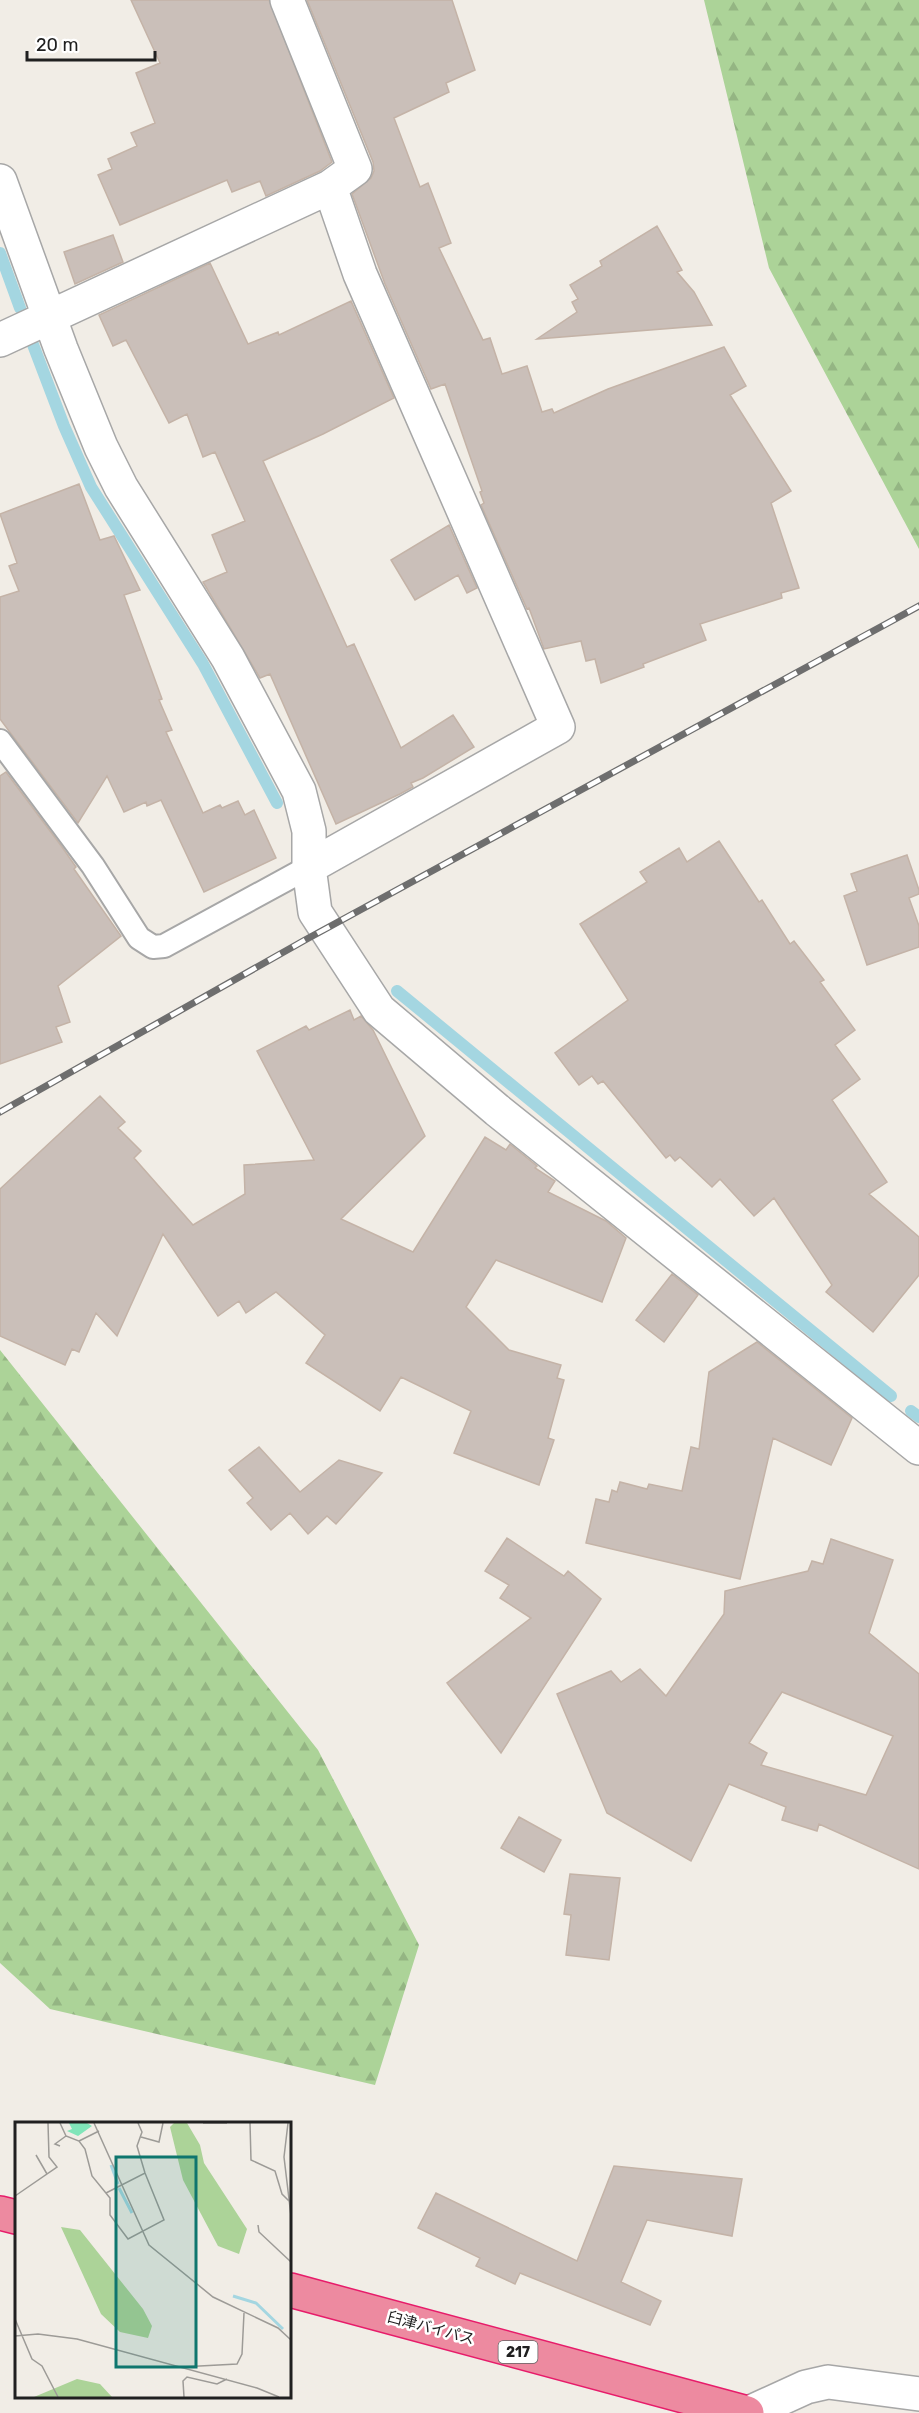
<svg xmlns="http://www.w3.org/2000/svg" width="919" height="2413" viewBox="0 0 919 2413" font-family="Rubik,'Noto Sans JP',sans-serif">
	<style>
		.forest { fill: url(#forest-firs) }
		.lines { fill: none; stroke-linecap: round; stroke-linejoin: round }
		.stream { stroke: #a4d6e1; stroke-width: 12 }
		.building { fill: #cabfb9; stroke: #c4b3a7; stroke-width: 1.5; fill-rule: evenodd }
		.lane-casing { stroke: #a7a7a7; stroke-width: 26 }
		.street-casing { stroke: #a7a7a7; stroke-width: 36 }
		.highway-casing { stroke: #e71c6a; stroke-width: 36 }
		.lane { stroke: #fff; stroke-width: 22 }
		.street { stroke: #fff; stroke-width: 33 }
		.highway { stroke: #ed8aa0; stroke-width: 33 }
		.rail-casing { stroke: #6e6e6e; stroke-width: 7 }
		.rail { stroke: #fff; stroke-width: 4.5; stroke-dasharray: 14; stroke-linecap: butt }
		.labels { text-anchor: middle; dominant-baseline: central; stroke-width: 5; stroke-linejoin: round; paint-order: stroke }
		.shield { fill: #fff; stroke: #636363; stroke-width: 1.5 }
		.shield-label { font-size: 14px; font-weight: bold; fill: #202020 }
		.street-label { font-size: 15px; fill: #202020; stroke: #fff }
		.inset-river { fill: none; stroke: #a4d6e1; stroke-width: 3 }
		.inset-road { fill: none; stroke: #9d9b97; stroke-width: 1.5 }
		.view { fill: #0f766e; fill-opacity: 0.15; stroke: #0f766e; stroke-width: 3 }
		.inset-edge { fill: none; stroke: #202020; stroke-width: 3 }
	</style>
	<defs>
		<pattern id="forest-firs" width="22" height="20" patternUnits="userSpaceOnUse" patternTransform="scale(1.5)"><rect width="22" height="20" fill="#acd398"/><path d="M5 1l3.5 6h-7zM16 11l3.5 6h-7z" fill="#94b583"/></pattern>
	</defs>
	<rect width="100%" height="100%" fill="#f1ede6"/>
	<!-- forest -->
	<path class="forest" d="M704,0H919V549L769,268Z
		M0,1350L318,1750L419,1945L375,2085L50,2009L0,1963Z"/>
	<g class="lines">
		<!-- stream -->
		<path class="stream" d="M0,253L20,308
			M32,342L64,426L91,487L203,664L277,803
			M397,991L891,1396
			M911,1411L919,1417"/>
	</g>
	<!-- building -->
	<path class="building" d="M131,0H269L332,162L320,171L266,196L260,181L232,192L227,180L120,225L98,175L112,169L108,159L137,146L131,133L155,123L136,73L160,63Z
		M307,0H452L475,70L446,83L449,92L394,118L420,187L428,183L451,243L439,248L483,340L490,338L502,374L527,366L542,412L552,409L554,413L608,389L724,347L746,386L730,395L791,491L771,503L799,588L781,593L782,598L700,624L706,640L643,664L644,667L601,683L595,659L586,661L581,641L544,649L529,608L527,609L481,505L484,503L480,492L482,491L445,384L431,389L385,284L352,194L371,178L374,171L373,162Z
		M657,226L682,270L677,272L694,292L712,325L537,339L577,312L572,302L578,299L570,285L602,266L600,261Z
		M113,235L123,262L75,284L64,252Z
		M210,263L248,344L278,332L279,335L351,301L394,398L323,434L263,461L347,647L354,644L401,748L453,715L474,747L423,778L411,783L413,787L400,794L336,824L270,674L260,678L203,582L227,572L212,535L245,521L215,452L203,457L187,414L169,423L126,340L113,346L99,315Z
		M79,484L100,540L114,536L140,590L124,595L162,699L159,700L172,730L166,732L203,813L220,805L222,808L238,801L245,815L254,810L276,858L204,892L161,800L147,806L146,802L124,812L107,776L78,823L0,719V597L19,591L9,566L17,563L0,514Z
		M449,525L477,588L467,593L458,575L415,600L391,560Z
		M6,772L62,847L76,867L74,869L121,936L58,986L70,1022L56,1027L62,1042L0,1064V776Z
		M719,841L759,902L762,900L790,944L794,941L824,980L820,982L855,1030L835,1045L860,1079L832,1100L887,1182L869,1194L919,1237V1275L873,1332L826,1292L832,1285L774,1198L754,1216L720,1179L712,1187L680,1157L675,1161L670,1155L666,1158L603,1081L598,1084L592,1076L579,1085L555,1053L628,1000L580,924L647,882L640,872L679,848L687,862Z
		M907,855L919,890V894L909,898L919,926V947L867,965L844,896L857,891L851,874Z
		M350,1010L354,1020L361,1016L373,1030L425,1136L341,1219L413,1252L485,1137L506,1150L510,1144L537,1166L535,1168L555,1181L548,1192L606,1221L626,1238L602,1302L496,1260L466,1307L509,1350L561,1365L557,1378L564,1380L548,1438L554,1440L539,1485L454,1453L471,1411L401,1377L380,1411L306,1363L325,1335L276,1292L246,1313L239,1301L218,1316L163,1234L117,1336L96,1313L79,1352L72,1349L65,1365L0,1336V1189L100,1096L125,1122L118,1128L141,1151L134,1158L193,1225L245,1194L244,1165L314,1160L257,1051L306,1026L309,1030Z
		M672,1274L698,1295L664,1342L636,1320Z
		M757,1342L852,1418L831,1465L773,1438L740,1579L586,1543L596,1499L609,1502L612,1490L617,1492L620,1482L647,1489L649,1484L682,1491L691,1447L699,1449L709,1372Z
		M259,1447L300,1492L339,1460L382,1473L336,1524L327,1516L308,1534L290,1513L271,1530L247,1503L253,1498L229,1470Z
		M507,1538L564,1576L568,1571L601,1599L501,1753L447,1683L531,1618L500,1598L509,1585L485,1571Z
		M831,1539L893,1560L869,1633L919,1674V1869L819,1824L817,1831L782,1820L786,1807L729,1784L691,1861L607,1813L557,1694L611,1671L621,1682L640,1669L666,1696L724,1614L725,1591L808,1571L812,1561L823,1564ZM782,1692L893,1736L866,1795L761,1765L767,1753L749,1743Z
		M519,1817L561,1840L544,1872L501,1848Z
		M570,1874L620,1878L609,1960L566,1955L571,1915L564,1914Z
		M614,2166L742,2179L732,2236L647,2220L621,2282L661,2301L650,2325L520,2273L515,2284L476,2266L480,2258L418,2228L436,2193L577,2261Z"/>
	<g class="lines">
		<defs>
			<path id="lane" d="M0,741L93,866L139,938L153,947L164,946L309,867"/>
			<path id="street" d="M287,0L355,169L330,187
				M0,181L61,349L101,447L121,487L228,658L299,791L309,831V867L315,912L379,1010L497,1110L919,1448
				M0,340L330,187L360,274L558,727L309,867
				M749,2413L806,2387L828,2382L919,2394"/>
			<path id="highway" d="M0,2213L16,2217
				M290,2290L747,2413"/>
		</defs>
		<!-- lane casing -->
		<use href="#lane" class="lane-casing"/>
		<!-- street casing -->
		<use href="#street" class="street-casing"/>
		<!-- highway casing -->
		<use href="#highway" class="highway-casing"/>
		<!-- lane -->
		<use href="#lane" class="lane"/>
		<!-- street -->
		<use href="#street" class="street"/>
		<!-- highway -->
		<use href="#highway" class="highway"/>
		<defs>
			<path id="rail" d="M0,1112L305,940L919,606"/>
		</defs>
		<!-- rail casing -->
		<use href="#rail" class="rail-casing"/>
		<!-- rail -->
		<use href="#rail" class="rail"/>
	</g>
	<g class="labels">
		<!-- shield labels -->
		<rect class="shield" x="498.5" y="2341" width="39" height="22" rx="4.5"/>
		<g class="shield-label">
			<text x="518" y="2352">217</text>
		</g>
		<!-- street labels -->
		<g class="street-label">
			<text transform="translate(431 2328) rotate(15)">臼津バイパス</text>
		</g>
	</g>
	<!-- overview -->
	<g transform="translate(15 2122)">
		<rect width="276" height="276" fill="#f1ede6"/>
		<path d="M159,1H172L185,23L189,41L232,107L224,132L203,124L168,58L155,5ZM46,105L65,108L128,187L137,204L133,216L105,210L86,192ZM62,257L85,262L97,275H19Z" fill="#acd398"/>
		<path d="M54,1H72L77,4L63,14L52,9L57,7Z" fill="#80e5b9"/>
		<path class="inset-river" d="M96,43L103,62M104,66L117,91M218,174L241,181L268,207"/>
		<path class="inset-road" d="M45,1L51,14L64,19L70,27L77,54L95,76V93L113,117L149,98L130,51L91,71M79,1L134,123L198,175L263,206L276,218M123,1L127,10L122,24L130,51M188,1H212M235,1L236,38L260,49L267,72L274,79M273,1L269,35L276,94M126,15L144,20L148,1M64,19L84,9M45,24L40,22L51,14M21,33L32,52M0,74L42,45L34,35L33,1M243,103L244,110L276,140M0,197L17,237L27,244L43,275M0,214L23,212L62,217L242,266L264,275M166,245L222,242L227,232L229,191M169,275L168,259L172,255L202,262L212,257"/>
		<path class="view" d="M101,35H181V245H101Z"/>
		<rect width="276" height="276" class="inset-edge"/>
	</g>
	<!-- scale -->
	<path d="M27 51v9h128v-9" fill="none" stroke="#202020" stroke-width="3"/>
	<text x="36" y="51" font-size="18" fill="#202020" stroke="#ffffff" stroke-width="4.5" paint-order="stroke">20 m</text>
</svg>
